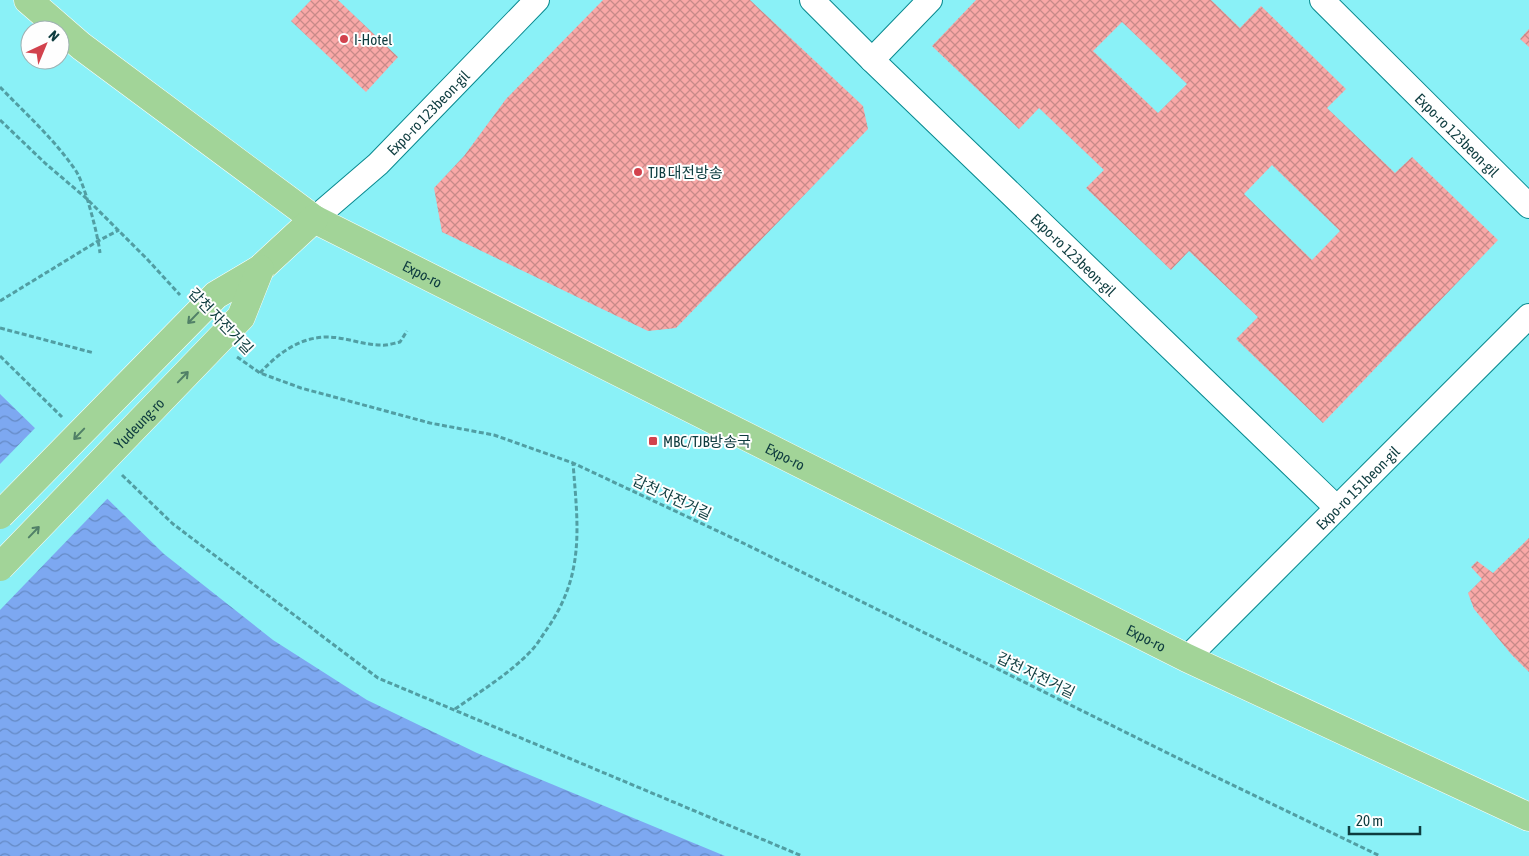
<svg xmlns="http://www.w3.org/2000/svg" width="1529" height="856" viewBox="0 0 1529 856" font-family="'Asap Condensed','Noto Sans KR',sans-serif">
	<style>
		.water { fill: url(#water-waves) }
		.pier { fill: #8af1f7 }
		.building { fill: url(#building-cross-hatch); fill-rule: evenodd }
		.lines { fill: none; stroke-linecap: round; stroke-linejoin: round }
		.minor-casing { stroke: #08898f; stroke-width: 26 }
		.major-casing { stroke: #fff; stroke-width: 29 }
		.path { stroke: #519ea3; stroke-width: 3; stroke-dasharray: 5 2.5; stroke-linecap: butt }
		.minor { stroke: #fff; stroke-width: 24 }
		.major { stroke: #a2d498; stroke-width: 28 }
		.major-bridge-casing { stroke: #fff; stroke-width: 29; stroke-linecap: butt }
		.major-bridge { stroke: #a2d498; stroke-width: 28 }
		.oneway { stroke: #518067 }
		.poi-dot { fill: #d2424d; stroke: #fefefe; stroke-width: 2 }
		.labels { text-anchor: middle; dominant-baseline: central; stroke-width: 4; stroke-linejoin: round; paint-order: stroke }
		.poi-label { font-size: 15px; fill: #0e3c3f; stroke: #fefefe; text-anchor: start }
		.street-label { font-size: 15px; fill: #0e3c3f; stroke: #fefefe }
	</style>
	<defs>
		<pattern id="water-waves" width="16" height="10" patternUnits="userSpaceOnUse" patternTransform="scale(1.25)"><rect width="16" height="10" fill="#7da8f1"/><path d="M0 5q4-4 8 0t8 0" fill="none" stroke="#658ac5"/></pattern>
		<pattern id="building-cross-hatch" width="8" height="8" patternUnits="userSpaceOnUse" patternTransform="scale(1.25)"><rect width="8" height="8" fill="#f9a8a7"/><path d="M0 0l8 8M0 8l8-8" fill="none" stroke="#c88a89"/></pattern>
	</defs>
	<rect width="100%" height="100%" fill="#8af1f7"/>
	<!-- water -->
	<path class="water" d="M0,394L164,554L273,640L367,700L477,753L725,856H0Z"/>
	<!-- pier -->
	<path class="pier" d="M37,426L109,497L0,610V464Z"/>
	<!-- building -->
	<path class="building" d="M311,0H338L398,57L366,92L291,21Z
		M603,0H750L863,106L868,129L676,328L648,331L442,232L434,188L464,156L506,99Z
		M976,0H1211L1240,28L1261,6L1346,89L1327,108L1395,173L1412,157L1498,240L1323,423L1236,339L1258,317L1189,251L1171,270L1086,188L1104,170L1039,108L1019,129L932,46ZM1122,22L1187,84L1158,113L1093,51ZM1272,165L1340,231L1312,260L1244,194Z
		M1529,29V47L1520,39Z
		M1529,538V672L1511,654L1474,609L1468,593L1482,579L1471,567L1477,561L1493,573Z"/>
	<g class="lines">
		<defs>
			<g id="minor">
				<path id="s1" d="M812,0L872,60L1337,508"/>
				<path id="s2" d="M1322,0L1529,206"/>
				<path d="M872,60L930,0"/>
				<path id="s3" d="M314,219L378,164L537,0"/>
				<path id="s4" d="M1187,658L1529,316"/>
			</g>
			<g id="major">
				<path id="s5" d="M28,0L81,46L314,219L1187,658L1529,817"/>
				<path d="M260,269L314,219"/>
			</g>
		</defs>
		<!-- minor casing -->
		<use href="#minor" class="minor-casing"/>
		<!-- major casing -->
		<use href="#major" class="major-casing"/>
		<!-- path -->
		<path class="path" d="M0,87C26,114 55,140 76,171C85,185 98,235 100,253
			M0,120L46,164L86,198L147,259L180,295
			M0,301L98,241L119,230
			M0,328L94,353
			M0,356L62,417
			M237,357L260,373L301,388L430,423L494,435L573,463L741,542L1216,777L1380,856
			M260,373C277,354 300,337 327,337C345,337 363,345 381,345C387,346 394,343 400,342L407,331
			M122,475L173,524L378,678L802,856
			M455,709C481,691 509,674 531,651C537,645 542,636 547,629C585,574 578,527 573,463"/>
		<!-- minor -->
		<use href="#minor" class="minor"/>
		<!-- major -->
		<use href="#major" class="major"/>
		<defs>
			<g id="major-bridge">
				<path d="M0,515L216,295L260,269"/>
				<path id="s6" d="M0,567L241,317L260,269"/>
			</g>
		</defs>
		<!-- major-bridge casing -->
		<use href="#major-bridge" class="major-bridge-casing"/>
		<!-- major-bridge -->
		<use href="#major-bridge" class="major-bridge"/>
	</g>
	<!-- one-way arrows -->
	<defs><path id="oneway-shaft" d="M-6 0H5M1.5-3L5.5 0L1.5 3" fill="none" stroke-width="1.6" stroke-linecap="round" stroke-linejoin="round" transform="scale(1.25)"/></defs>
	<g class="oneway">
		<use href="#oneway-shaft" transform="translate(193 318) rotate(134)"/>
		<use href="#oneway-shaft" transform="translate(183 377) rotate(-46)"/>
		<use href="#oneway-shaft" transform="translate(79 434) rotate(134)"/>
		<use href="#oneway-shaft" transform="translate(34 532) rotate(-46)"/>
	</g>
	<!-- markers -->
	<g class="poi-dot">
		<circle cx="344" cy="39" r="5"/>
		<circle cx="638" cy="172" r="5"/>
		<rect x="648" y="436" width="10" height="10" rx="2.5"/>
	</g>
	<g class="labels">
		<!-- poi labels -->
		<g class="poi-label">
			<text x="354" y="39">I-Hotel</text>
			<text x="648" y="172">TJB 대전방송</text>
			<text x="663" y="441">MBC/TJB방송국</text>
		</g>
		<!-- street labels -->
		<g class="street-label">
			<text stroke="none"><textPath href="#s3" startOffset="156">Expo-ro 123beon-gil</textPath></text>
			<text stroke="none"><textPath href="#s2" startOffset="191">Expo-ro 123beon-gil</textPath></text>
			<text stroke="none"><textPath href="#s1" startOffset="365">Expo-ro 123beon-gil</textPath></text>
			<text stroke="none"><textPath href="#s5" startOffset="482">Expo-ro</textPath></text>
			<text transform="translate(221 321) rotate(46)">갑천 자전거길</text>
			<text stroke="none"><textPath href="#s6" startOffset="200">Yudeung-ro</textPath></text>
			<text stroke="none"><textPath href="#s5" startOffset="888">Expo-ro</textPath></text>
			<text stroke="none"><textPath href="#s4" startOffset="241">Expo-ro 151beon-gil</textPath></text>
			<text transform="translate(672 497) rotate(25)">갑천 자전거길</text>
			<text stroke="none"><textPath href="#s5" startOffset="1292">Expo-ro</textPath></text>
			<text transform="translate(1036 675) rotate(26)">갑천 자전거길</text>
		</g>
	</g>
	<!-- north arrow -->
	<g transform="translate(45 45) rotate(44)"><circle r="24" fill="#fefefe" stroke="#9eb0b2"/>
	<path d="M0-4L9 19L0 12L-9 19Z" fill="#d2424d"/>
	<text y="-8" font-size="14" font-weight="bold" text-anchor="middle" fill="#0e3c3f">N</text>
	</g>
	<!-- scale -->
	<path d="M1349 826v8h71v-8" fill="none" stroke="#0e3c3f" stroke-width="2.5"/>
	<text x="1356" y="826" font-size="15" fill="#0e3c3f" stroke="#fefefe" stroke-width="4" paint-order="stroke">20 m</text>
</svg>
